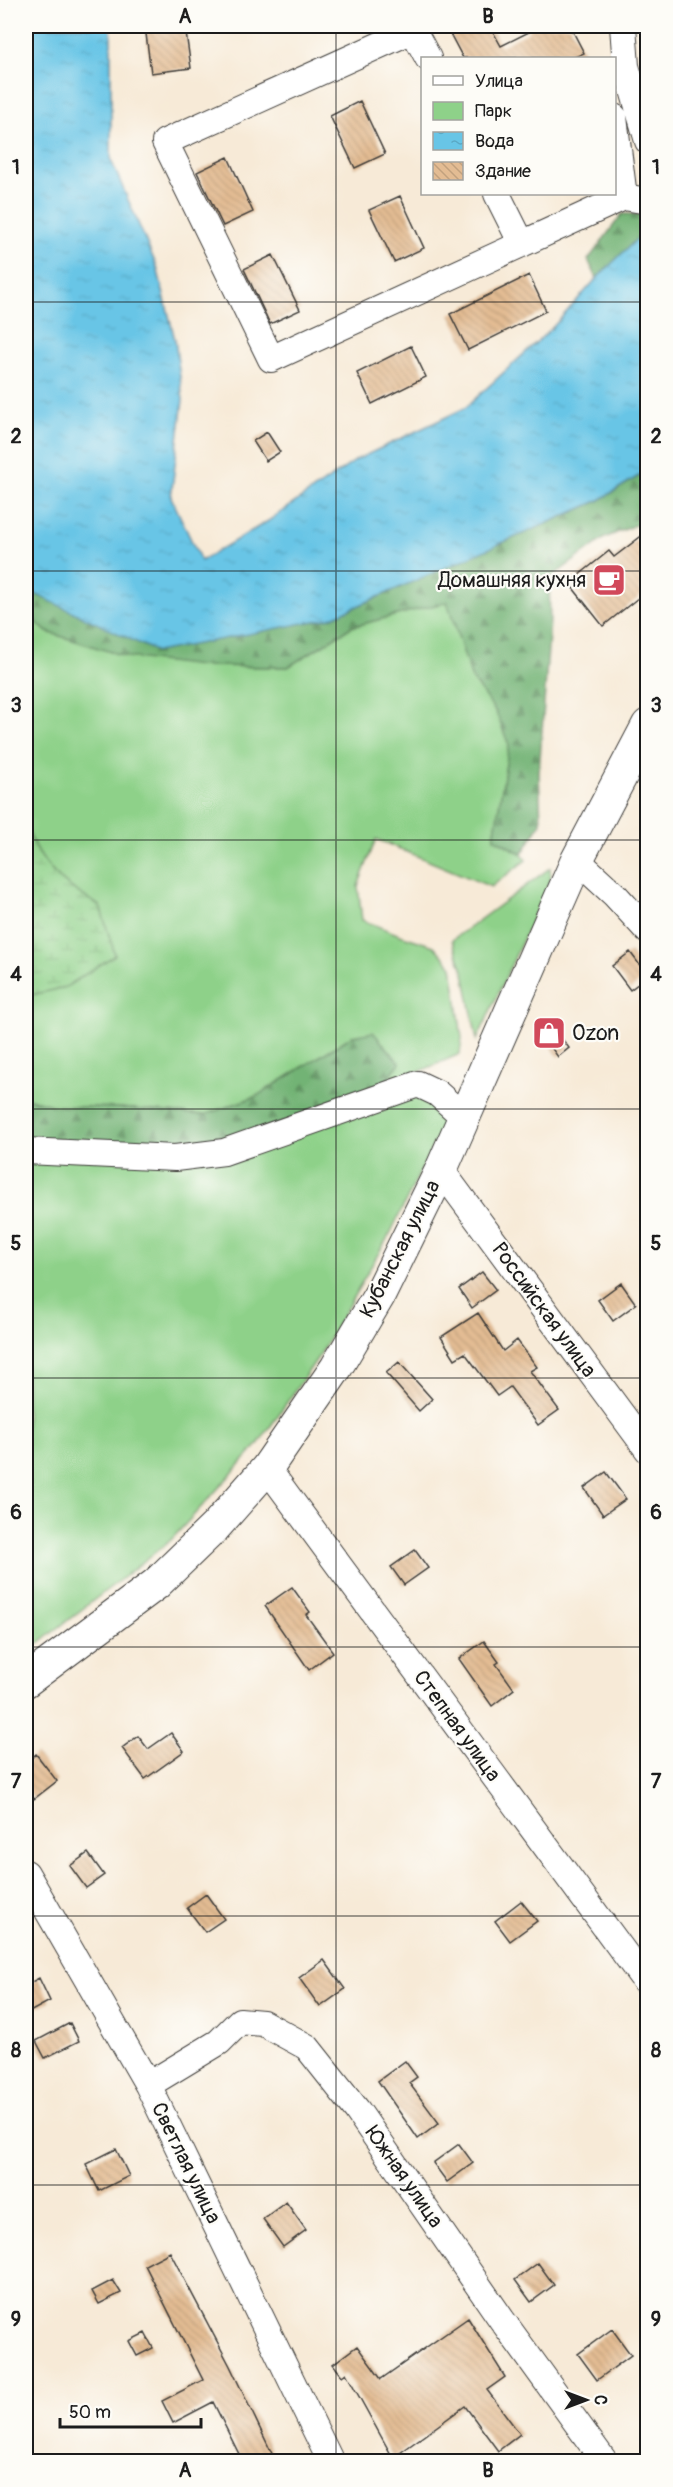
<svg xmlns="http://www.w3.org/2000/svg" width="673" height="2487" viewBox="0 0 673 2487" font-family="Pangolin,sans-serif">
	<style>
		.green { fill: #8ed189; stroke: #557652; stroke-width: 1.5 }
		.forest { fill: url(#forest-firs); stroke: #476848; stroke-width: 1.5 }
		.wetland { fill: url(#wetland-marsh); stroke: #557652; stroke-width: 1.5 }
		.water { fill: url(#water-ripples); stroke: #427081; stroke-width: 1.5 }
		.building { fill: url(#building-back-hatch) }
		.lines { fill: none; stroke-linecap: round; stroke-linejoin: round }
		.minor-casing { stroke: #3d3b38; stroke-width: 28 }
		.major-casing { stroke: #3d3b38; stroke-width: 34 }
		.minor { stroke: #fff; stroke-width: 26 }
		.major { stroke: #fff; stroke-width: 32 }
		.grid { fill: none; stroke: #1c1c1c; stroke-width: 1.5; stroke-opacity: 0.55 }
		.labels { text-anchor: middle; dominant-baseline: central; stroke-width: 4.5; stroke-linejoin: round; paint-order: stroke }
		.poi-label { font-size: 21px; fill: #1c1c1c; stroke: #fdfcf7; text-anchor: end }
		.street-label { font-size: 21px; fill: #1c1c1c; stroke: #fdfcf7 }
		.neatline { fill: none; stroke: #1c1c1c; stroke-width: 2 }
		.grid-label { font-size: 20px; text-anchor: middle; font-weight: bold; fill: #1c1c1c }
	</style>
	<defs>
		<pattern id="forest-firs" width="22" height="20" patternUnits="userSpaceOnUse" patternTransform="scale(1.5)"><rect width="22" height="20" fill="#72b375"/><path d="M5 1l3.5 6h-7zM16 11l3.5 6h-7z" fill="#5d915f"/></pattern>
		<pattern id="wetland-marsh" width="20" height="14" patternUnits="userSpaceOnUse" patternTransform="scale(1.5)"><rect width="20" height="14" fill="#8ed189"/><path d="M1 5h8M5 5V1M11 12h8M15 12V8" fill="none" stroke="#7ab376"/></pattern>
		<pattern id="water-ripples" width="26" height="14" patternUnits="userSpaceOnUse" patternTransform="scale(1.5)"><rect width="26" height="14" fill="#68c5e6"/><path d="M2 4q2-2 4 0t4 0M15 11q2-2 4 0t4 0" fill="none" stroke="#5aa9c5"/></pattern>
		<pattern id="building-back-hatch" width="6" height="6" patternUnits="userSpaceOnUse" patternTransform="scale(1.5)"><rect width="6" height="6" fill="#e3bc93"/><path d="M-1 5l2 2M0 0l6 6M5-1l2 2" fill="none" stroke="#c2a17e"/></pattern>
	</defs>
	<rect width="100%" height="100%" fill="#fdfcf7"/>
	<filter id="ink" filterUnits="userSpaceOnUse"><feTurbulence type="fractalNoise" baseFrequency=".0167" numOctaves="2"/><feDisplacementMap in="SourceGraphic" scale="12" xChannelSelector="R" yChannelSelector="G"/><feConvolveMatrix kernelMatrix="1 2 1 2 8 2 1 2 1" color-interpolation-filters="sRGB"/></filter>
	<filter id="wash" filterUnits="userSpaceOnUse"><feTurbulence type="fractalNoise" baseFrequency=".008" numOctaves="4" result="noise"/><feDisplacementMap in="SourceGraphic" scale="24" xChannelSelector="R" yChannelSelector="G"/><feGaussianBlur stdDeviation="1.35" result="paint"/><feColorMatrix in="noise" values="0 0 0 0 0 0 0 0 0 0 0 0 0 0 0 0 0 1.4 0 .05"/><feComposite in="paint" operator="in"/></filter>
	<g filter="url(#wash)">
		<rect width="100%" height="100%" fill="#f7ead7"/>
		<!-- green -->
		<path class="green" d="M447,601L472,678L496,712L509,745L494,838L522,854L526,860L491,887L376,839L358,886L362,920L400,935L434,946L452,966L462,1038L460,1054L400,1080L384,1083L352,1036L257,1096L204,1115L119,1108L55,1106L26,1098V996L66,987L100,907C62,884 41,868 26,826V613L47,632L200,666L288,667L351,627Z
			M550,868L551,878L477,1040L464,973L452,940Z
			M408,1093L449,1112L391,1232L321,1353L257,1446L171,1540L26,1653V1159Z"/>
		<!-- forest -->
		<path class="forest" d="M622,214H647V229L597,278L588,260Z
			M647,471V520L605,538L549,579L550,621L539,773L541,823L522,854L494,838L509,745L496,712L472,679L447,602L351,627L288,667L200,666L127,657L47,632L26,613V571L35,594L330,618L598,501Z
			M373,1032L400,1063L384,1083L297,1119L206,1145L139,1147L26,1139V1098L55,1106L119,1108L204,1115L257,1096L352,1036Z"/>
		<!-- wetland -->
		<path class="wetland" d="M26,826C41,868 62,884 100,906L115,955L66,987L26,996Z"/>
		<!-- water -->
		<path class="water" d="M26,26H111V160L157,267L175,340L183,400L171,497L201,561L268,521L358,459L465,408L552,328L597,278L647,229V471L598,501L330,618L157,652L35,594L26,571Z"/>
		<g id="blocks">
			<!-- building -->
			<path class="building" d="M145,26H185L191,68L151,73Z
				M446,26H490L501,46L529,32L525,26H570L584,53L573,58H463Z
				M360,101L385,154L355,168L330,116Z
				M228,157L253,212L223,226L197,172Z
				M400,196L424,248L394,262L369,210Z
				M273,255L300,310L270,324L244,269Z
				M529,275L546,311L468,350L450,314Z
				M411,346L426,377L372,404L357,373Z
				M267,432L280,452L266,461L253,441Z
				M648,531V566L641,570L648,578V583L639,589L643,594L603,626L569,583L609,551L614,557Z
				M630,952L648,976L630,990L612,966Z
				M551,1024L569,1048L558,1057L540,1032Z
				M482,1272L496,1290L472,1308L459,1289Z
				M621,1283L636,1304L613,1321L598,1300Z
				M478,1313L503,1351L517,1340L537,1367L530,1371L559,1410L538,1425L510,1387L497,1396L465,1353L455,1359L441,1337Z
				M399,1362L432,1399L419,1411L386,1373Z
				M606,1472L626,1499L603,1515L584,1488Z
				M415,1550L428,1568L404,1585L391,1567Z
				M292,1587L310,1612L306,1615L333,1652L309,1670L265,1606Z
				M484,1641L499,1662L496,1664L514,1689L492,1706L459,1659Z
				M171,1733L184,1751L145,1779L122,1748L138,1736L148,1749Z
				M36,1754L57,1781L34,1799L26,1789V1763Z
				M88,1853L104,1875L86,1888L70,1866Z
				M206,1894L224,1919L205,1932L187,1908Z
				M521,1901L537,1921L510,1941L495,1921Z
				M324,1960L345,1989L320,2007L299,1978Z
				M39,1978L50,2001L26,2014V1985Z
				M70,2023L79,2041L45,2058L36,2041Z
				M405,2061L417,2077L409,2083L439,2123L418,2139L378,2081Z
				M459,2144L473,2163L447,2182L433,2163Z
				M116,2149L129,2176L99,2191L86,2164Z
				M286,2202L306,2230L283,2247L263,2219Z
				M170,2252L230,2366L276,2462H243L213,2402L173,2423L162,2401L203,2380L145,2265Z
				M538,2263L554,2285L531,2302L515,2280Z
				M113,2280L121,2293L99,2304L92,2291Z
				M468,2318L505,2377L487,2390L520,2434L498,2451L465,2406L393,2458L346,2373L342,2376L333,2364L357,2346L381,2379Z
				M612,2329L631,2355L597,2380L578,2354Z
				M145,2333L153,2348L137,2356L129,2341Z"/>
		</g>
	</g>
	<g filter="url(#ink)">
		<use href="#blocks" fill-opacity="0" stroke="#3d3b38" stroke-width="1.5"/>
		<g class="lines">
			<defs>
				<path id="minor" d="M414,26L413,30L165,142L271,359L624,197L648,201
					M623,26L626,66L648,141
					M413,30L428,58
					M614,117L624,197
					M497,194L522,244
					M577,860L615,895L648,931
					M26,1151L175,1158L224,1152L418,1084L437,1093L464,1117
					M441,1170L648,1450
					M267,1468L648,1985
					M26,1873L148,2085L331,2462
					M148,2085L219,2042L240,2021L263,2023L307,2047L357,2110L502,2320L605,2462"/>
				<path id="major" d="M26,1681L156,1584L215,1527L267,1468L336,1368L380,1294L441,1170L577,860L648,725"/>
			</defs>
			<!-- minor casing -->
			<use href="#minor" class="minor-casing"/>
			<!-- major casing -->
			<use href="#major" class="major-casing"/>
			<!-- minor -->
			<use href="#minor" class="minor"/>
			<!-- major -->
			<use href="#major" class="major"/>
		</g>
	</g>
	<!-- grid -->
	<path class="grid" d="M336,26V2462M26,302H648M26,571H648M26,840H648M26,1109H648M26,1378H648M26,1647H648M26,1916H648M26,2185H648"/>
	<!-- icons -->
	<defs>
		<symbol id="cafe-square" viewBox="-11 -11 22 22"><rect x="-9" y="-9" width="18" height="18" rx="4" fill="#d1495b" stroke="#fdfcf7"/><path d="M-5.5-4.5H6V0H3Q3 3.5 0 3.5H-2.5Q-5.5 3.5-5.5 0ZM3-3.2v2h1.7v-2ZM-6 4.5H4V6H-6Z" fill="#fff"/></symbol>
		<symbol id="shop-square" viewBox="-11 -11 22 22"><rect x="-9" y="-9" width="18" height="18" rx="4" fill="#d1495b" stroke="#fdfcf7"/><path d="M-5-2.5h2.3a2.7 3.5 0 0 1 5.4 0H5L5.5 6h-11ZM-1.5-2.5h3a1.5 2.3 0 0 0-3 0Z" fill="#fff"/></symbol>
	</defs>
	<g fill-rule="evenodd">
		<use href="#cafe-square" x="590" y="561" width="38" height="38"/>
		<use href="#shop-square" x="530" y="1014" width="38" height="38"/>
	</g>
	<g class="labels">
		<!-- poi labels -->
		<g class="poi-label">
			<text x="586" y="580">Домашняя кухня</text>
			<text x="572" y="1033" text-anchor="start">Ozon</text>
		</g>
		<!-- street labels -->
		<g class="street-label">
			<text transform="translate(400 1249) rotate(-63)">Кубанская улица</text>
			<text transform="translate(544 1310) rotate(54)">Российская улица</text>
			<text transform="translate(457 1726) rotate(54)">Степная улица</text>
			<text transform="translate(186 2163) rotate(64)">Светлая улица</text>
			<text transform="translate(404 2177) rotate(55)">Южная улица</text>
		</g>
	</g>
	<!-- margin -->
	<rect width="673" height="2487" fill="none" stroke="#fdfcf7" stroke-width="66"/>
	<!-- legend -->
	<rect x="421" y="57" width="195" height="138" fill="#fdfcf7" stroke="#a3a29f" stroke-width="1.5"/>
	<rect x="433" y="76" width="30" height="9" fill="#ffffff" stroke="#a3a29f" stroke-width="1.5"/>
	<text x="475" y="87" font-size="18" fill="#1c1c1c">Улица</text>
	<rect x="433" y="102" width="30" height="18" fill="#8ed189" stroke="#a3a29f" stroke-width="1.5"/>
	<text x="475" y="117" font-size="18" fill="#1c1c1c">Парк</text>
	<rect x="433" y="132" width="30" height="18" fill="url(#water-ripples)" stroke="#a3a29f" stroke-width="1.5"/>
	<text x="475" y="147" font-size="18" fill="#1c1c1c">Вода</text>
	<rect x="433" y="162" width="30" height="18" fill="url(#building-back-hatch)" stroke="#a3a29f" stroke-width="1.5"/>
	<text x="475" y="177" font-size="18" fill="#1c1c1c">Здание</text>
	<!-- north arrow -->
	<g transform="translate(586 2400) rotate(90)" stroke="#fdfcf7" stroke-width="4.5" paint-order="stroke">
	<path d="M0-4.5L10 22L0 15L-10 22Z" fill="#1c1c1c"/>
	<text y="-9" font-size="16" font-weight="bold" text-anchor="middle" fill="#1c1c1c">С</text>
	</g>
	<!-- scale -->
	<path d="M60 2418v9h141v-9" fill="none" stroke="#1c1c1c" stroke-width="3"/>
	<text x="69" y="2418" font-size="18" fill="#1c1c1c" stroke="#fdfcf7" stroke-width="4.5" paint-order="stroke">50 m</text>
	<rect x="33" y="33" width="607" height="2421" class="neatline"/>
	<g class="grid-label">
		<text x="185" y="23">A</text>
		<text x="488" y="23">B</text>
		<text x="16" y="174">1</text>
		<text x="656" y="174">1</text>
		<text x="16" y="443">2</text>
		<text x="656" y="443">2</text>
		<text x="16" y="712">3</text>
		<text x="656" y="712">3</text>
		<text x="16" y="981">4</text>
		<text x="656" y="981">4</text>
		<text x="16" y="1250">5</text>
		<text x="656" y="1250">5</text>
		<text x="16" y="1519">6</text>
		<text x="656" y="1519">6</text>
		<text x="16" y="1788">7</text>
		<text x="656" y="1788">7</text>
		<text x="16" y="2057">8</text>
		<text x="656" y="2057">8</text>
		<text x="16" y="2326">9</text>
		<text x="656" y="2326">9</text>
		<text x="185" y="2477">A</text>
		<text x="488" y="2477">B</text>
	</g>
</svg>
